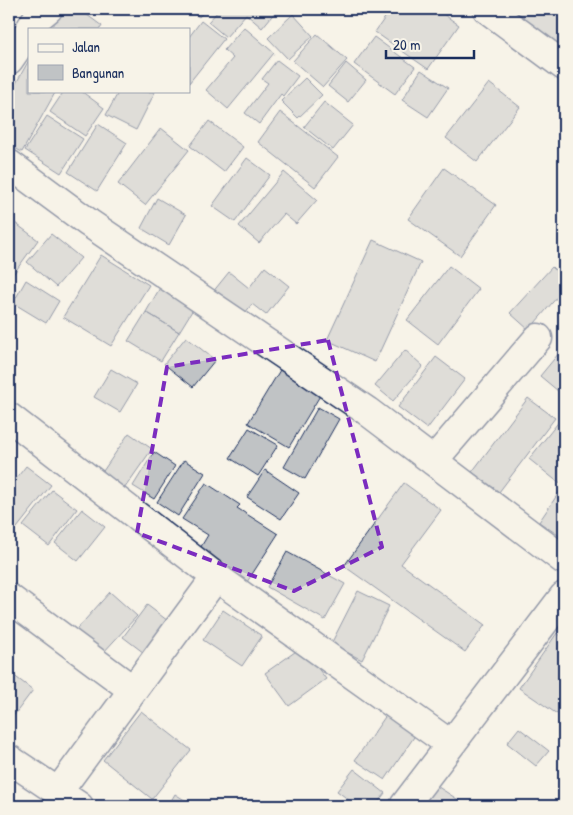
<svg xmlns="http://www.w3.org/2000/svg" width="573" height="815" viewBox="0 0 573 815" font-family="'Patrick Hand',sans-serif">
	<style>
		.building { fill: #c0c3c5; stroke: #1b2f5e }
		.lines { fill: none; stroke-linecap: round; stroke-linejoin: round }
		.minor-casing { stroke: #1b2f5e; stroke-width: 31 }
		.minor { stroke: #f7f3e8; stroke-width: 28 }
		.marked { fill: none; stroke: #7b2cbf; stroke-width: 4; stroke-dasharray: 10 6; stroke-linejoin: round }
	</style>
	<rect width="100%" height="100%" fill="#f7f3e8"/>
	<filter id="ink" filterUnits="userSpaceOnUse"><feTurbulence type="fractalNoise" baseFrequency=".02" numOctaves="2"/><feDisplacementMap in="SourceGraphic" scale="10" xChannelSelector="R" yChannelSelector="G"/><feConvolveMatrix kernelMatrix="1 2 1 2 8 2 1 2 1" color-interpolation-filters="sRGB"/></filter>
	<g filter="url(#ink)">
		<!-- building -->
		<path class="building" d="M63,9H79L102,26L100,29H51L49,28Z
			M188,9H206L199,17Z
			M220,9H274L276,11L262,28L246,14L226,37L208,22Z
			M391,9H436L459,25L428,69L375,32Z
			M508,9H564V43L561,47Z
			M293,14L313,36L288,59L268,38Z
			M201,21L224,39L189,83V37Z
			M244,27L274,53L228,109L206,90L233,58L224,50Z
			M317,34L347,60L323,87L293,61Z
			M374,37L415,67L395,94L354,64Z
			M29,60V91H56L22,152L9,145V96Z
			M277,60L298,76L283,96L281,94L259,124L245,113L268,83L262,79Z
			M346,63L366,80L348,102L328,86Z
			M421,70L448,88L428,117L402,100Z
			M305,78L322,95L298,118L281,101Z
			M489,83L520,107L477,162L446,138Z
			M64,91H81L104,108L85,136L50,112Z
			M119,91L155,92L136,130L106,115Z
			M324,102L353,125L333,150L304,127Z
			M280,112L338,157L315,187L258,142Z
			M47,116L83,139L61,173L25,150Z
			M209,121L243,147L224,172L190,146Z
			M98,124L127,143L97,191L68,172Z
			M161,128L189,150L145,205L118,184Z
			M247,158L270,175L235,222L212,206Z
			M444,168L496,205L460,256L408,219Z
			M284,172L317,200L296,224L284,214L259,243L239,226Z
			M157,198L186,215L169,245L141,228Z
			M11,220L38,240L9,280V223Z
			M51,234L81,258L56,287L27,262Z
			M373,240L421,262L375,362L327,340Z
			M101,255L149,285L111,346L63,317Z
			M449,266L479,289L438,344L407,320Z
			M265,267L289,286L266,315L252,304L242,317L212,293L229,272L249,288Z
			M552,267L564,278V289L529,330L510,313Z
			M26,280L59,301L46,323L13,303Z
			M161,286L195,306L179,332L146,312Z
			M146,312L179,332L161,361L128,341Z
			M186,337L215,360L193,387L164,364Z
			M564,347V396L540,376Z
			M405,350L423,366L393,401L375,386Z
			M436,357L465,379L427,429L398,407Z
			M111,369L137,384L120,412L94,397Z
			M280,370L321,394L289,447L248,423Z
			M528,398L555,418L499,492L472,472Z
			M318,407L339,419L305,479L284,467Z
			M561,419L564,422V476L559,483L529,459Z
			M249,428L278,445L258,476L230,458Z
			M129,433L152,449L122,492L99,477Z
			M154,452L175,466L154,499L133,486Z
			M184,460L205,473L178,516L157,502Z
			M26,466L51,485L17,528L9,521V488Z
			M265,470L299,493L281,519L247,497Z
			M206,483L240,505L237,508L278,534L247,582L199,550L208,535L182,519Z
			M404,483L441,510L401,564L485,625L465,652L344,566Z
			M564,485V539L539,522Z
			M52,490L77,509L49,546L23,526Z
			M82,509L105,527L78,561L55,543Z
			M287,552L345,584L325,620L267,587Z
			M358,591L389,606L362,660L331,644Z
			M110,592L137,616L102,654L76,630Z
			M147,605L176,627L152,659L123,637Z
			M223,610L262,636L242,666L203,640Z
			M557,633L564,638V704L557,714L519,688Z
			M302,647L326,679L289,706L265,673Z
			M9,672L33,690L9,722Z
			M141,711L191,750L152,799L103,760Z
			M387,714L416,734L385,780L355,760Z
			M519,728L549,751L536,766L507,743Z
			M354,769L385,793L375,806H357L337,791Z
			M432,783L468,806H417Z
			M175,794L194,806H168Z"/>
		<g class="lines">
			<defs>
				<path id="minor" d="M487,9L564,66
					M30,29L37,18L48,9
					M9,60L29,31
					M9,164L89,223L367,411L564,560
					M9,417L216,577L450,744
					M433,461L538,338
					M9,598L133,690
					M9,759L79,806
					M58,792L216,577
					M404,806L564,596"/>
			</defs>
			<!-- minor casing -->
			<use href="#minor" class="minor-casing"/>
			<!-- minor -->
			<use href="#minor" class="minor"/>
		</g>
	</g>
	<!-- marked area -->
	<path d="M0 0H573V815H0ZM328,340L382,547L294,591L137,533L167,367Z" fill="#f7f3e8" fill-opacity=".55" fill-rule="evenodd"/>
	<path class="marked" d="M328,340L382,547L294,591L137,533L167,367Z"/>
	<!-- margin -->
	<rect width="573" height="815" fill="none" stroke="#f7f3e8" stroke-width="30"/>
	<rect x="15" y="15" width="543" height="785" fill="none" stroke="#1b2f5e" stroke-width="2" filter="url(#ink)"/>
	<!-- legend -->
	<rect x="28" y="28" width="162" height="65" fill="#f7f3e8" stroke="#9fa5b1"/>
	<rect x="38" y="44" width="25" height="8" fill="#f7f3e8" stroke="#9fa5b1"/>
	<text x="72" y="52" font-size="15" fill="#1b2f5e">Jalan</text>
	<rect x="38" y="65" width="25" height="15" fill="#c0c3c5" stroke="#9fa5b1"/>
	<text x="72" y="78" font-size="15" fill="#1b2f5e">Bangunan</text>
	<!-- scale -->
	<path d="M386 50v8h88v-8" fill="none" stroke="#1b2f5e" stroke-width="2.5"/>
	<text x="393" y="50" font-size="15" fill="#1b2f5e" stroke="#f7f3e8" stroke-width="4" paint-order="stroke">20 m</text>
</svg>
